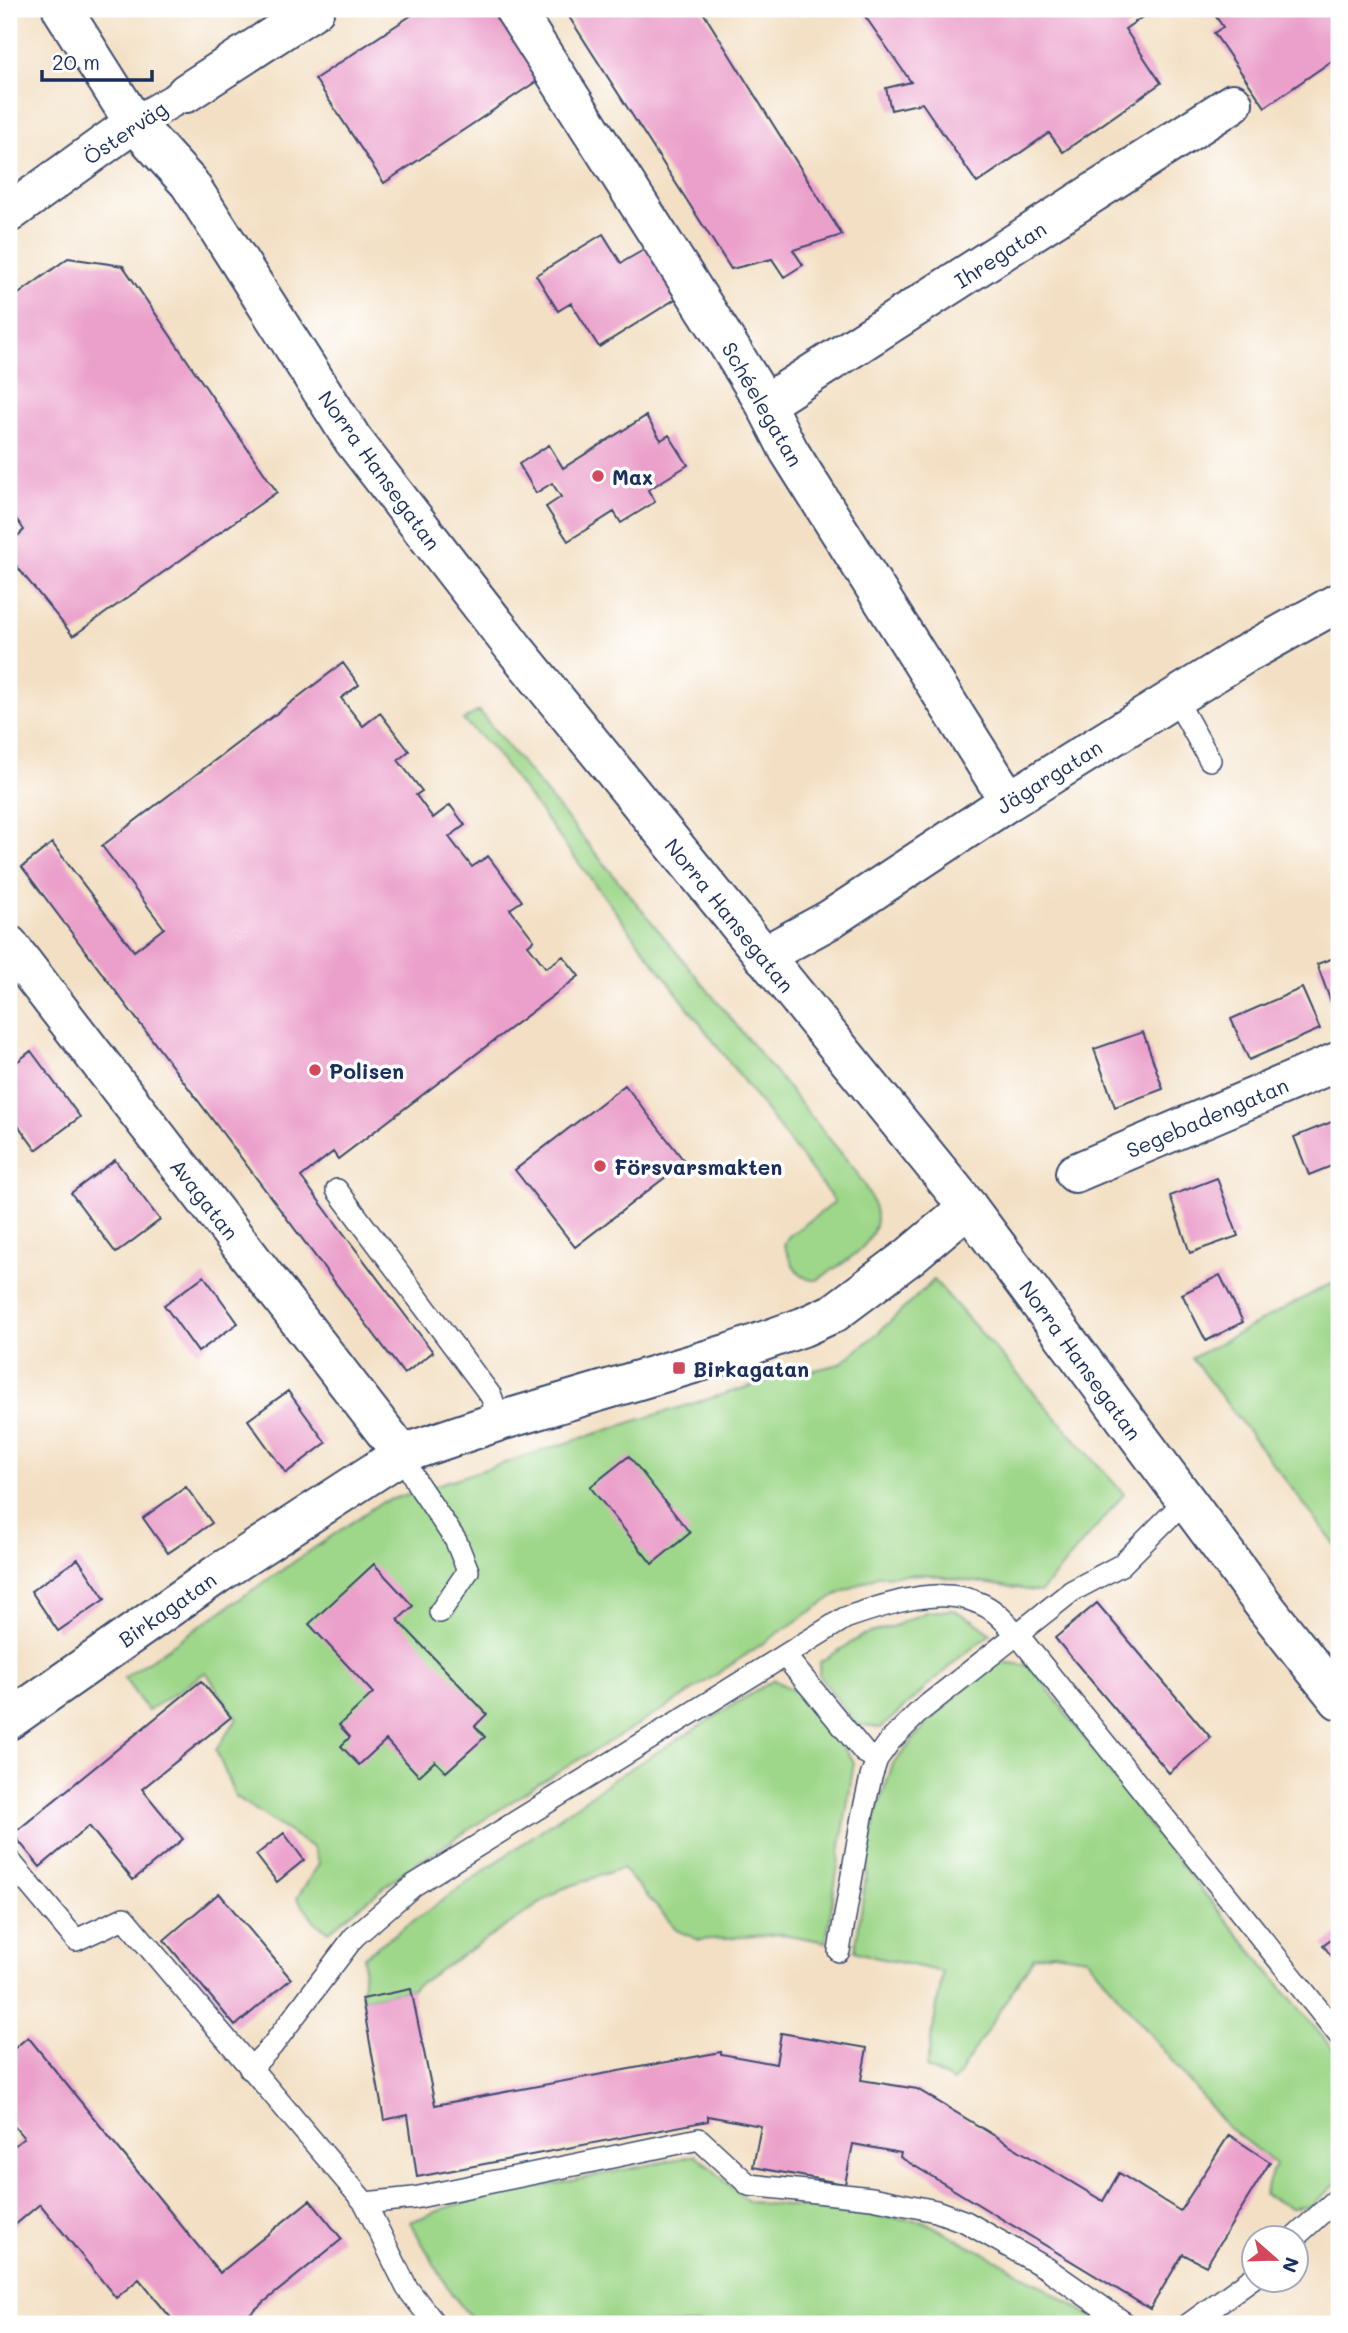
<svg xmlns="http://www.w3.org/2000/svg" width="1348" height="2333" viewBox="0 0 1348 2333" font-family="Mali,sans-serif">
	<style>
		.green { fill: #9ed789; stroke: #5c8374; stroke-width: 2 }
		.building { fill: #eba0cb }
		.lines { fill: none; stroke-linecap: round; stroke-linejoin: round }
		.service-casing { stroke: #3b4a6d; stroke-width: 24 }
		.pedestrian-casing { stroke: #3b4a6d; stroke-width: 35 }
		.minor-casing { stroke: #3b4a6d; stroke-width: 42 }
		.secondary-casing { stroke: #3b4a6d; stroke-width: 42 }
		.service { stroke: #fff; stroke-width: 21 }
		.pedestrian { stroke: #fff; stroke-width: 32 }
		.minor { stroke: #fff; stroke-width: 38 }
		.secondary { stroke: #fff; stroke-width: 38 }
		.poi-dot { fill: #d1495b; stroke: #fff; stroke-width: 2.5 }
		.labels { text-anchor: middle; dominant-baseline: central; stroke-width: 7; stroke-linejoin: round; paint-order: stroke }
		.street-label { font-size: 21px; fill: #1b2f5e; stroke: #fff }
		.poi-label { font-size: 21px; font-weight: bold; fill: #1b2f5e; stroke: #fff; text-anchor: start }
	</style>
	<rect width="100%" height="100%" fill="#fff"/>
	<filter id="ink" filterUnits="userSpaceOnUse"><feTurbulence type="fractalNoise" baseFrequency=".0143" numOctaves="2"/><feDisplacementMap in="SourceGraphic" scale="14" xChannelSelector="R" yChannelSelector="G"/><feConvolveMatrix kernelMatrix="1 2 1 2 8 2 1 2 1" color-interpolation-filters="sRGB"/></filter>
	<filter id="wash" filterUnits="userSpaceOnUse"><feTurbulence type="fractalNoise" baseFrequency=".00686" numOctaves="4" result="noise"/><feDisplacementMap in="SourceGraphic" scale="28" xChannelSelector="R" yChannelSelector="G"/><feGaussianBlur stdDeviation="1.57" result="paint"/><feColorMatrix in="noise" values="0 0 0 0 0 0 0 0 0 0 0 0 0 0 0 0 0 1.4 0 .05"/><feComposite in="paint" operator="in"/></filter>
	<g filter="url(#wash)">
		<rect width="100%" height="100%" fill="#f3e0c4"/>
		<!-- green -->
		<path class="green" d="M479,711L855,1170C862,1182 876,1203 876,1216C877,1247 839,1265 817,1280C798,1282 789,1260 784,1244L789,1236L835,1202L491,747L463,720Z
			M1339,1279V1550L1192,1358Z
			M934,1280L1124,1494L1041,1592L924,1574L877,1576L834,1596L669,1706L543,1781L401,1874L329,1931L317,1924L297,1898L319,1864L313,1848L235,1796L216,1750L237,1719L206,1672L148,1711L124,1678L380,1503L632,1422L764,1382L840,1364L878,1333Z
			M953,1610L973,1620L991,1634L959,1658L881,1728L856,1724L819,1675L820,1662L864,1635L894,1626L926,1612Z
			M1001,1662L1031,1666L1149,1826L1339,2057V2181L1311,2207L1291,2208L1264,2195L1275,2164L1226,2126L1087,1958L1053,1953L1034,1957L954,2082L926,2068L943,1972L874,1957L855,1951L875,1818L893,1764L926,1725L961,1691Z
			M774,1680L803,1696L854,1762L826,1942L783,1934L699,1940L678,1931L622,1868L562,1889L411,1989L362,1999L364,1956L612,1780Z
			M696,2155L749,2202L923,2221L1003,2263L1104,2324H476L451,2293L410,2222L454,2205Z"/>
		<g id="blocks">
			<!-- building -->
			<path class="building" d="M421,9H503L546,75L384,183L315,79Z
				M564,9H701L842,235L793,250L803,265L784,277L772,259L731,269Z
				M860,9H1154L1125,29L1161,83L1063,152L1049,133L977,183L922,103L891,110L886,88L911,82Z
				M1211,9H1339V56L1265,107L1214,33L1223,27Z
				M603,234L621,263L647,248L677,298L599,347L571,303L558,311L536,275Z
				M68,258L123,266L277,492L73,636L9,557V544L24,530L9,508V301Z
				M646,416L661,440L669,435L688,465L648,490L655,502L621,523L614,512L568,541L546,507L561,497L552,483L536,493L519,464L549,445L563,468Z
				M343,663L359,685L341,698L363,726L380,713L409,751L398,760L422,791L416,795L433,818L450,805L465,825L449,837L472,867L488,856L522,901L510,909L534,940L528,945L546,968L563,956L579,976L338,1159L333,1152L301,1177L433,1352L404,1374L22,867L52,843L134,951L164,928L102,846Z
				M1339,956V1024L1317,964Z
				M1302,988L1320,1029L1249,1060L1231,1019Z
				M1143,1032L1163,1089L1115,1107L1094,1049Z
				M31,1051L80,1117L36,1150L9,1113V1068Z
				M625,1085L685,1162L575,1247L515,1170Z
				M1339,1119V1163L1309,1175L1294,1137Z
				M115,1160L160,1220L116,1253L71,1193Z
				M1217,1178L1238,1236L1190,1253L1170,1196Z
				M1220,1275L1243,1322L1206,1341L1182,1294Z
				M204,1276L238,1323L198,1352L164,1305Z
				M288,1391L326,1443L286,1473L248,1420Z
				M629,1456L690,1533L652,1564L590,1487Z
				M186,1487L212,1523L168,1553L143,1518Z
				M78,1559L105,1599L58,1631L31,1591Z
				M374,1564L413,1606L398,1620L487,1714L475,1726L485,1737L446,1772L435,1761L419,1776L386,1740L359,1765L341,1746L350,1737L339,1725L373,1693L309,1624Z
				M1097,1603L1211,1738L1169,1773L1055,1638Z
				M201,1681L231,1717L142,1789L183,1839L133,1880L89,1826L40,1867L13,1834Z
				M284,1833L304,1860L277,1882L256,1855Z
				M219,1893L291,1979L235,2026L164,1940Z
				M1339,1933V1966L1323,1945Z
				M411,1989L435,2105L721,2052V2054L776,2064L781,2033L867,2048L861,2080L917,2089L1103,2201L1119,2173L1180,2211L1229,2135L1270,2162L1206,2266L1183,2254L1150,2309L900,2157L901,2153L853,2144L845,2184L753,2167L761,2126L708,2116V2121L417,2177L408,2115L384,2120L362,1999Z
				M28,2037L220,2273L310,2200L342,2239L237,2324H176L139,2279L116,2298L40,2204L9,2230V2150L24,2138L9,2120V2053Z"/>
		</g>
	</g>
	<g filter="url(#ink)">
		<use href="#blocks" fill-opacity="0" stroke="#3b4a6d" stroke-width="2"/>
		<g class="lines">
			<defs>
				<path id="service" d="M1175,698L1210,760
					M337,1190L491,1396L500,1421
					M402,1454L417,1483L456,1541L468,1571L440,1612
					M785,1656L864,1752L877,1759
					M9,1860L76,1940L124,1918L365,2203L407,2288L435,2324
					M839,1951L862,1817L871,1777L877,1759L890,1741L920,1711L1072,1591L1121,1565L1185,1501
					M250,2069L272,2046L354,1937L414,1885L845,1618C883,1605 939,1585 979,1603C995,1609 1005,1622 1017,1634L1339,2035
					M365,2203L414,2198L699,2139L749,2185L872,2198L936,2211L966,2222L1048,2269L1126,2324
					M1294,2238L1339,2197
					M1189,2324L1254,2277"/>
				<path id="pedestrian" d="M134,123L186,93"/>
				<path id="minor" d="M514,9L719,330L765,404L789,451L1009,801
					M186,93L315,9
					M765,404L1233,103
					M9,945L402,1454
					M763,956L829,920L1009,801L1242,656L1339,602
					M1075,1173L1339,1061
					M9,1720L216,1575L402,1454L500,1421L730,1353L803,1327L834,1313L910,1256L968,1207"/>
				<path id="secondary" d="M62,9L134,123L189,183L353,440L514,648L968,1207L1269,1612L1339,1700
					M9,213L134,123"/>
			</defs>
			<!-- service casing -->
			<use href="#service" class="service-casing"/>
			<!-- pedestrian casing -->
			<use href="#pedestrian" class="pedestrian-casing"/>
			<!-- minor casing -->
			<use href="#minor" class="minor-casing"/>
			<!-- secondary casing -->
			<use href="#secondary" class="secondary-casing"/>
			<!-- service -->
			<use href="#service" class="service"/>
			<!-- pedestrian -->
			<use href="#pedestrian" class="pedestrian"/>
			<!-- minor -->
			<use href="#minor" class="minor"/>
			<!-- secondary -->
			<use href="#secondary" class="secondary"/>
		</g>
	</g>
	<!-- markers -->
	<g class="poi-dot">
		<circle cx="598" cy="476" r="7"/>
		<circle cx="315" cy="1070" r="7"/>
		<circle cx="600" cy="1166" r="7"/>
		<rect x="672" y="1361" width="14" height="14" rx="3.5"/>
	</g>
	<g class="labels">
		<!-- street labels -->
		<g class="street-label">
			<text transform="translate(125 132) rotate(-34)">Österväg</text>
			<text transform="translate(1000 254) rotate(-33)">Ihregatan</text>
			<text transform="translate(763 404) rotate(60)">Schéelegatan</text>
			<text transform="translate(380 470) rotate(54)">Norra Hansegatan</text>
			<text transform="translate(1049 776) rotate(-32)">Jägargatan</text>
			<text transform="translate(730 915) rotate(51)">Norra Hansegatan</text>
			<text transform="translate(1207 1117) rotate(-23)">Segebadengatan</text>
			<text transform="translate(205 1199) rotate(52)">Avagatan</text>
			<text transform="translate(1081 1360) rotate(54)">Norra Hansegatan</text>
			<text transform="translate(167 1609) rotate(-35)">Birkagatan</text>
		</g>
		<!-- poi labels -->
		<g class="poi-label">
			<text x="612" y="476">Max</text>
			<text x="329" y="1070">Polisen</text>
			<text x="614" y="1166">Försvarsmakten</text>
			<text x="693" y="1368">Birkagatan</text>
		</g>
	</g>
	<!-- margin -->
	<rect width="1348" height="2333" fill="none" stroke="#fff" stroke-width="35"/>
	<!-- north arrow -->
	<g transform="translate(1275 2259) rotate(110)"><circle r="33" fill="#ffffff" stroke="#a4acbf" stroke-width="2"/>
	<path d="M0-5L12 26L0 18L-12 26Z" fill="#d1495b"/>
	<text y="-10" font-size="19" font-weight="bold" text-anchor="middle" fill="#1b2f5e">N</text>
	</g>
	<!-- scale -->
	<path d="M42 70v10h110v-10" fill="none" stroke="#1b2f5e" stroke-width="3.5"/>
	<text x="52" y="70" font-size="21" fill="#1b2f5e" stroke="#ffffff" stroke-width="5" paint-order="stroke">20 m</text>
</svg>
